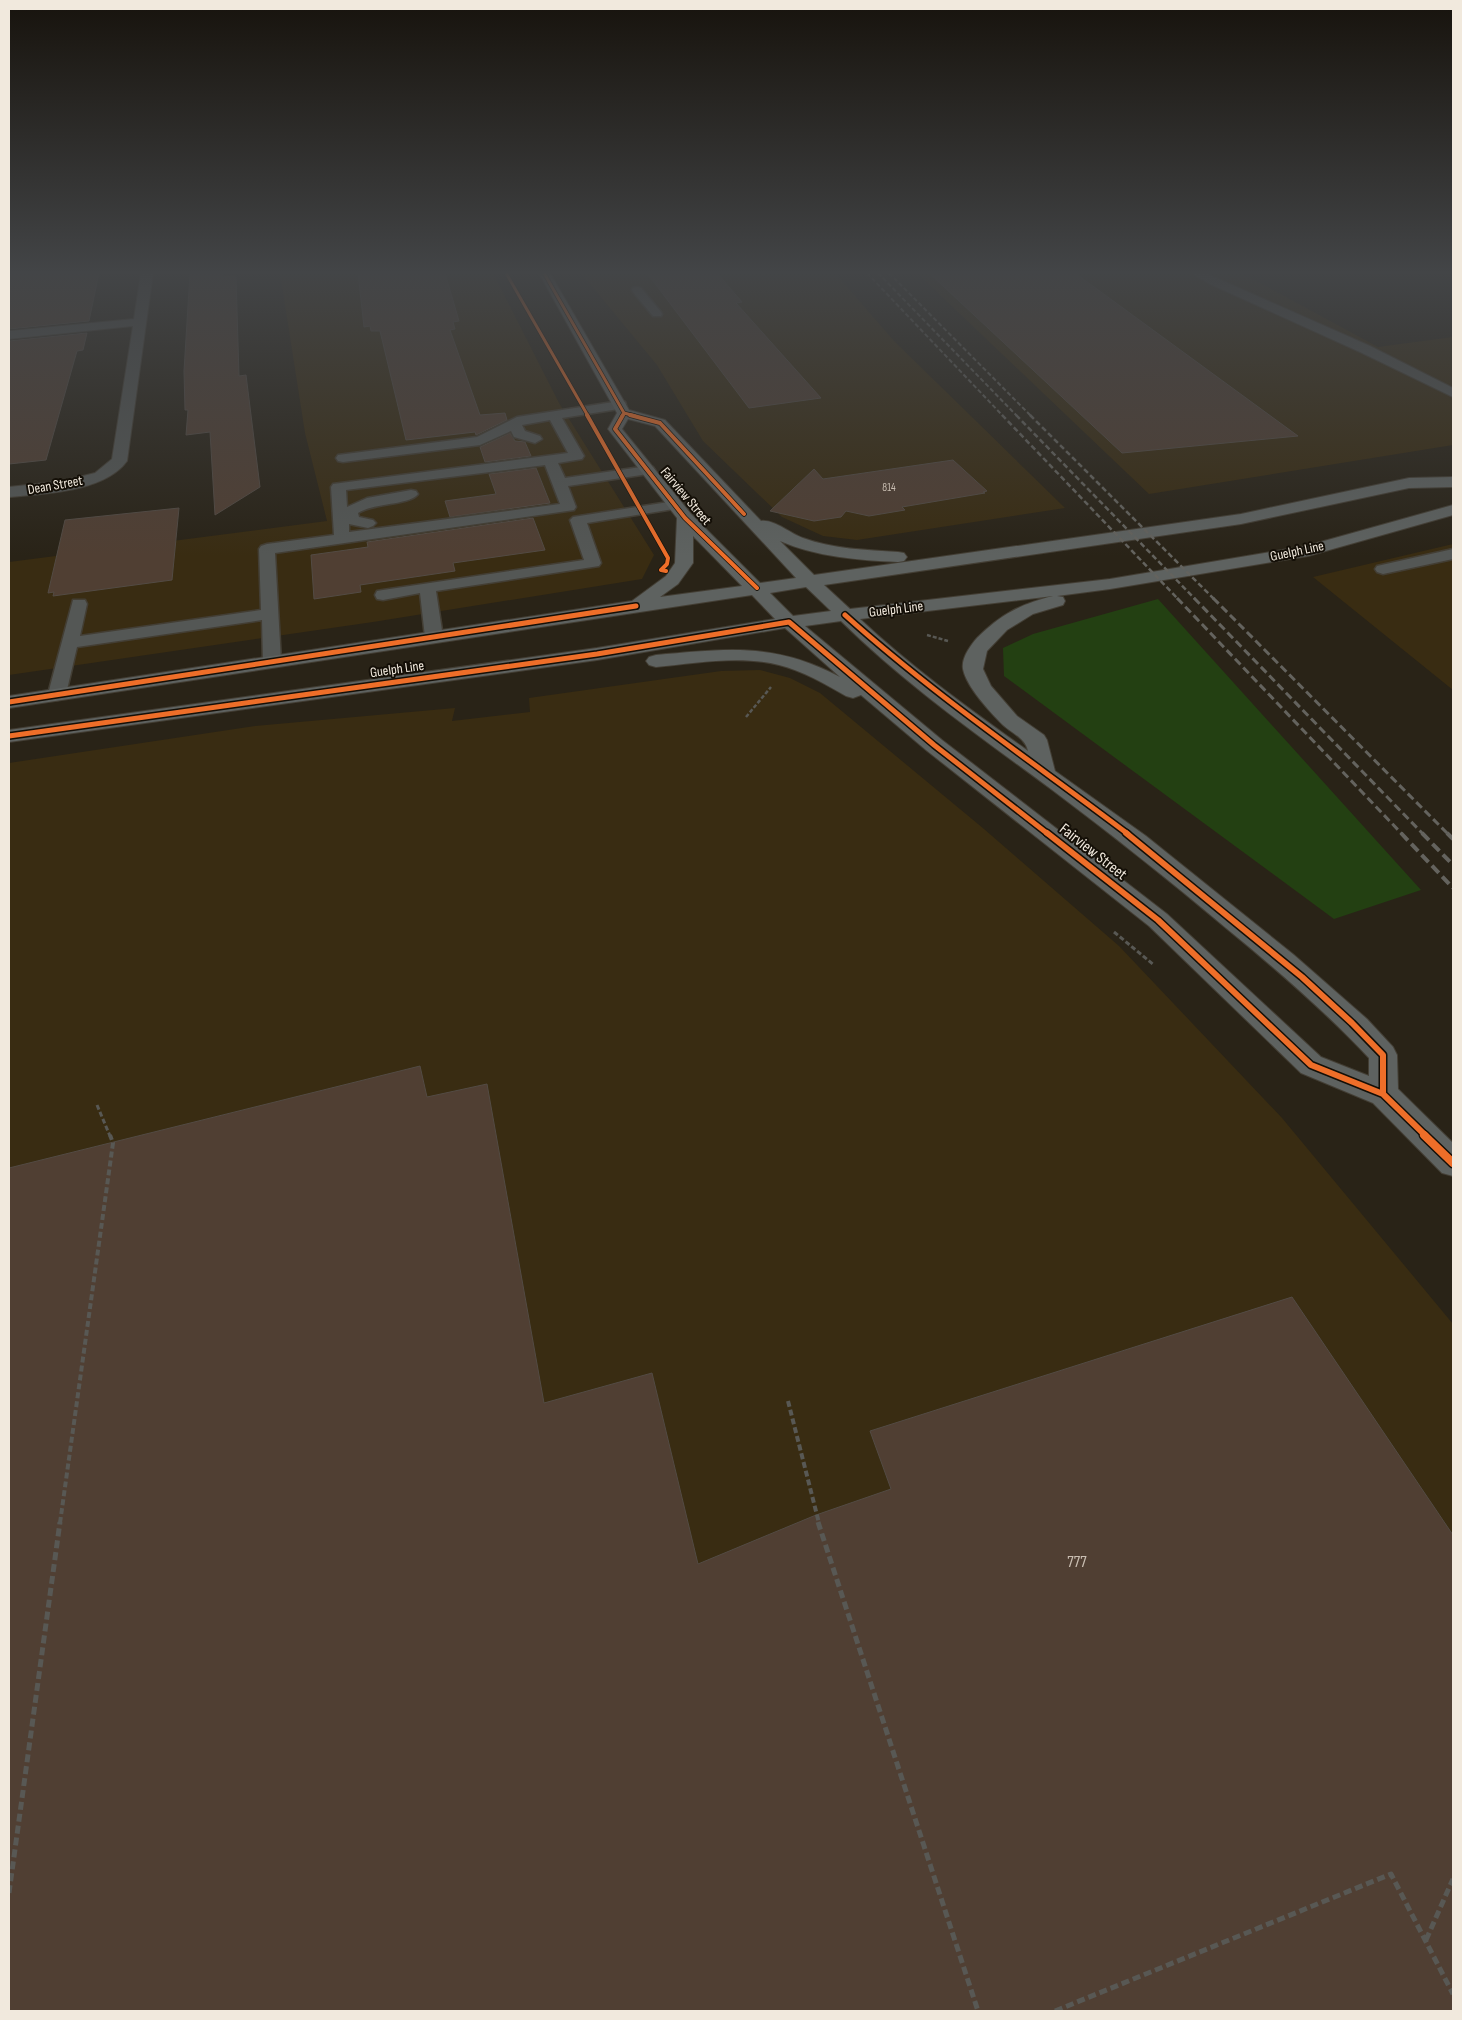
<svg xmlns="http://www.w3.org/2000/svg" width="1462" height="2020" viewBox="0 0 1462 2020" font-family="'Sofia Sans Condensed',sans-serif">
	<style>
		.built { fill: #392c12 }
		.green { fill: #234012 }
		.building { fill: #503f33; stroke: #534b44 }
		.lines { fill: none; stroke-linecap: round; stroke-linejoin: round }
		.lane-casing { stroke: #433e34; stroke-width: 3 }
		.street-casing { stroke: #433e34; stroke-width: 2 }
		.secondary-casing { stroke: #433e34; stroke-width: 2 }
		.path-far3 { stroke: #585854; stroke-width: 2.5; stroke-dasharray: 4 2; stroke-linecap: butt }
		.path-far2 { stroke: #585854; stroke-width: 3; stroke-dasharray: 5 2.5; stroke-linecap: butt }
		.path-far1 { stroke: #585854; stroke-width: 4; stroke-dasharray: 6 3; stroke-linecap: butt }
		.path { stroke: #585854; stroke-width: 5; stroke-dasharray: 8 4; stroke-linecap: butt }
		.lane { fill: #545755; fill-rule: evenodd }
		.street { fill: #545755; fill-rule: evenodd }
		.secondary { fill: #5e6260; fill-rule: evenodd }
		.rail-far3 { stroke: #64635e; stroke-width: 2; stroke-dasharray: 4.5 2.5; stroke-linecap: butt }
		.rail-far2 { stroke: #64635e; stroke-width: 2.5; stroke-dasharray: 5.5 3; stroke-linecap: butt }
		.rail-far1 { stroke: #64635e; stroke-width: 3; stroke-dasharray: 8 4; stroke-linecap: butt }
		.rail { stroke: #64635e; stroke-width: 4; stroke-dasharray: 10 5; stroke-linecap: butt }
		.cycleway-far4-casing { stroke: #140f07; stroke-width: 4.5 }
		.cycleway-far3-casing { stroke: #140f07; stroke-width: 5.5 }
		.cycleway-far2-casing { stroke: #140f07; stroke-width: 8 }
		.cycleway-far1-casing { stroke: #140f07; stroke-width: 9 }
		.cycleway-casing { stroke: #140f07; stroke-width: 11 }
		.cycleway-far4 { stroke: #ee6e29; stroke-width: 3 }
		.cycleway-far3 { stroke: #ee6e29; stroke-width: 4 }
		.cycleway-far2 { stroke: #ee6e29; stroke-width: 5 }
		.cycleway-far1 { stroke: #ee6e29; stroke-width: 6 }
		.cycleway { stroke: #ee6e29; stroke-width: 8 }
		.labels { text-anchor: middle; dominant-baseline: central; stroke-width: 4; stroke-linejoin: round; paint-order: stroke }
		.far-number-label { font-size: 11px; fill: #c9beb2 }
		.far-street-label { font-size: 14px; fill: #f1e9dd; stroke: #140f07 }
		.street-label { font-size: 16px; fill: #f1e9dd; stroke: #140f07 }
		.near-number-label { font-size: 16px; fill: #c9beb2 }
	</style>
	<rect width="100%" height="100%" fill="#292317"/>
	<!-- built -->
	<path class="built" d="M280,273H493L559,403L654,555L642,579L373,622L9,675V562L327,521L305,433Z
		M581,273H835L894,341L1065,508L857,540L823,536L782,517L703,441L657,365Z
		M917,273H1242L1378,347L1453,337V445L1149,494Z
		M1453,544V690L1313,577Z
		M760,670L790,678L820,693L984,829L1119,946L1282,1118L1453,1324V2011H9V763L255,726L455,708L452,721L530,712L529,698L721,671Z"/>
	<!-- green -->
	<path class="green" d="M1158,599L1421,890L1334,919L1004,676L1003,648L1033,634Z"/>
	<!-- building -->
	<path class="building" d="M9,273H99L89,321L9,329Z
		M190,273H222V277L234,276L236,277L239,376L246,375L260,487L215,515L210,432L186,435L188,410H185L184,371Z
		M358,273H445L459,321L453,322L455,329L450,330L480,415L505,413L507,420L476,435L475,432L406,440L380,331H371L370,326L364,327Z
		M647,273H717L742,302L736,303L821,398L749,408Z
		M929,273H1075L1298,436L1122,453Z
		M87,333L83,350L77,351L46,460L9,464V341Z
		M510,433L515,441L525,442L531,456L485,462L480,447Z
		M953,460L987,491L983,492L985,493L902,507L905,510L869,516L846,511L841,517L814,521L770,511L814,469L823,479Z
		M536,468L550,503L450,517L445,501L496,494L489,474Z
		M179,508L172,580L53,596L54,592L48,593L65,520Z
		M533,518L545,550L453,563L455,571L360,585L361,592L314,599L311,555L368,547L367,542Z
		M420,1066L427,1097L487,1084L544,1403L652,1373L698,1564L816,1515L891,1489L870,1431L1292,1297L1453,1535V2011H9V1168Z"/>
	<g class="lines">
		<defs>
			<path id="lane" d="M637,287L641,288L661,312L662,314L661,316H653L633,292L632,290L633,288Z
				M620,401L625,402L626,405L625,408L562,418L584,456L582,459L558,463L565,478L648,466L653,467L655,470L653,473L648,474L568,486L576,507L574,510L275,553L281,661L278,665L272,666L266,665L263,661L262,620L77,647L66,694L64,698L57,700L50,698L48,694L73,600H85L87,604L80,636L261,610L259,549L261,546L267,544L334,535L331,487L333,484L568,453L550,420L522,425L525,431L540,436L542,439L535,443L514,437L511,431L480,445L343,462L338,461L336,458L338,455L477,437L517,417ZM545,465L560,504L349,532V524L368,528L373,526L376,523L373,520L359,517L358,513C373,503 410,505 418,494L416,491L411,490L367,498L347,507L346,490Z
				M675,501L680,502L682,505L680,508L587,523L601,563L599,566L436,591L443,637L440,641L434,642L428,641L425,637L420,593L383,600L377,599L375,595L377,591L383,590L584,560L570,520L573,517Z
				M1453,549V559L1383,574L1377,572L1375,569L1377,566Z"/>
			<path id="street" d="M141,273H153L127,461C105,492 43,494 9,497V487L63,481L95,473L112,459L133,326L9,339V331L134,319Z
				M1191,273H1205L1370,346L1453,388V397L1360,352L1210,284Z"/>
			<path id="secondary" d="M539,273H550L629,410L665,420L761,521C774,519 791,534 803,538C833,549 866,550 898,552L904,553L907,557L904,561L898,562C858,560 817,557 780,541L814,575L1241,514L1409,478L1453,477V487L1409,488L1241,524L824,585L850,609L1110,579L1306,546L1453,505V515L1308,556L1110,589L1057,596L1063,597L1065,601L1063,605L1033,614L1007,630L987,651L983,669L991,686L1017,716L1044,735L1047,740L1055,771L1146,836L1294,955L1367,1019L1393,1047L1397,1055L1398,1089L1453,1143V1176L1442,1173L1373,1103L1301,1073L1149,926L926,750L861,695L853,698L846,696C825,684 803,671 779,665C740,655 696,663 656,667L649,665L646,661L649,657L656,655C727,649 774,642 840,677L785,628L597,660L9,742V730L597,648L775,619L752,595L9,708V696L632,601L666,576L675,563L677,518L608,429L617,413ZM628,419L655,426L796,578L760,583L691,514L622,429ZM693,536L742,586L660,597L678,584L693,563ZM806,587L831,611L793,616L770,593ZM1053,596C1021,604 1001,614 977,638C971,645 961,658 963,669C966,686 990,712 1003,725C1013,734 1025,738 1028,751C971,710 912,668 860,619ZM841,621C905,684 979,736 1051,789C1111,834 1169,880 1226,928C1276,969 1325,1011 1369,1058V1076L1321,1057L1167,914L942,740L805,626Z"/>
		</defs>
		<!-- lane casing -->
		<use href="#lane" class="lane-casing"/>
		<!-- street casing -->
		<use href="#street" class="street-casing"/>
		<!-- secondary casing -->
		<use href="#secondary" class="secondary-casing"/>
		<!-- path-far3 -->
		<path class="path-far3" d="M927,635L948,641
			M746,717L771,687"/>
		<!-- path-far2 -->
		<path class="path-far2" d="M1114,932L1154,965
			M97,1105L110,1136"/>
		<!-- path-far1 -->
		<path class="path-far1" d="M788,1401L819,1523
			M60,1523L113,1143L110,1135"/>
		<!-- path -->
		<path class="path" d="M818,1522L978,2011
			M9,1893L60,1522
			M1426,1940L1453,1879
			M1055,2011L1391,1874L1453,1994"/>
		<!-- lane -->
		<use href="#lane" class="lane"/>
		<!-- street -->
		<use href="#street" class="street"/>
		<!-- secondary -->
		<use href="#secondary" class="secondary"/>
		<!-- rail-far3 -->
		<path class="rail-far3" d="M867,273L1003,416
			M878,273L1017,416
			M889,273L1031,416"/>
		<!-- rail-far2 -->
		<path class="rail-far2" d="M1002,415L1178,599
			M1016,415L1195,599
			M1030,415L1214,599"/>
		<!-- rail-far1 -->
		<path class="rail-far1" d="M1177,598L1402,834
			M1194,598L1423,834
			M1213,598L1448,834"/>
		<!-- rail -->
		<path class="rail" d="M1401,833L1453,888
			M1422,833L1453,865
			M1447,833L1453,839"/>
		<defs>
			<path id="cycleway-far4" d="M506,273L588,416
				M544,273L624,413L635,416
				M622,416L624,413"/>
			<path id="cycleway-far3" d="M587,415L668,558L667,564L661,570L666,571
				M623,415L615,429L685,518L757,588
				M630,415L660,423L744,514"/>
			<path id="cycleway-far2" d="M845,615C934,695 1033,762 1128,834
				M9,702L636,606
				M9,736L597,654L789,622L934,745L1048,834"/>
			<path id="cycleway-far1" d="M1047,833L1158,920L1311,1065L1383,1094L1426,1136
				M1126,833L1302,977L1352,1023L1383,1055V1094"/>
			<path id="cycleway" d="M1424,1135L1453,1163"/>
		</defs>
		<!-- cycleway-far4 casing -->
		<use href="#cycleway-far4" class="cycleway-far4-casing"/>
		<!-- cycleway-far3 casing -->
		<use href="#cycleway-far3" class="cycleway-far3-casing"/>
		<!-- cycleway-far2 casing -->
		<use href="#cycleway-far2" class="cycleway-far2-casing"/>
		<!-- cycleway-far1 casing -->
		<use href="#cycleway-far1" class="cycleway-far1-casing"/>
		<!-- cycleway casing -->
		<use href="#cycleway" class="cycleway-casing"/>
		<!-- cycleway-far4 -->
		<use href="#cycleway-far4" class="cycleway-far4"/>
		<!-- cycleway-far3 -->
		<use href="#cycleway-far3" class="cycleway-far3"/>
		<!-- cycleway-far2 -->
		<use href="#cycleway-far2" class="cycleway-far2"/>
		<!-- cycleway-far1 -->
		<use href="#cycleway-far1" class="cycleway-far1"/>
		<!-- cycleway -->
		<use href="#cycleway" class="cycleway"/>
	</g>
	<!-- sky -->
	<linearGradient id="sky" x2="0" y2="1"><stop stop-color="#17130d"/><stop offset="0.49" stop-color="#434547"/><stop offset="1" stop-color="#434547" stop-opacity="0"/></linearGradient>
	<rect width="1462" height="556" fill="url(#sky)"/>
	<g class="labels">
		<!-- far-number labels -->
		<g class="far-number-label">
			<text x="889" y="487">814</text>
		</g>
		<!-- far-street labels -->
		<g class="far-street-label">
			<text transform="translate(55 485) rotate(-10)">Dean Street</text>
			<text transform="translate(686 496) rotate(50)">Fairview Street</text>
			<text transform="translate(1297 551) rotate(-12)">Guelph Line</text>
			<text transform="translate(896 609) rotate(-7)">Guelph Line</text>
			<text transform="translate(397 669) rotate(-8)">Guelph Line</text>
		</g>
		<!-- street labels -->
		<g class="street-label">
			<text transform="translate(1093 852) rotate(38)">Fairview Street</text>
		</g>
		<!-- near-number labels -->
		<g class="near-number-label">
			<text x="1077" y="1562">777</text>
		</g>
	</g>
	<!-- border -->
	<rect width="1462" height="2020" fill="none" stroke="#f1e9dd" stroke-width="20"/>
</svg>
